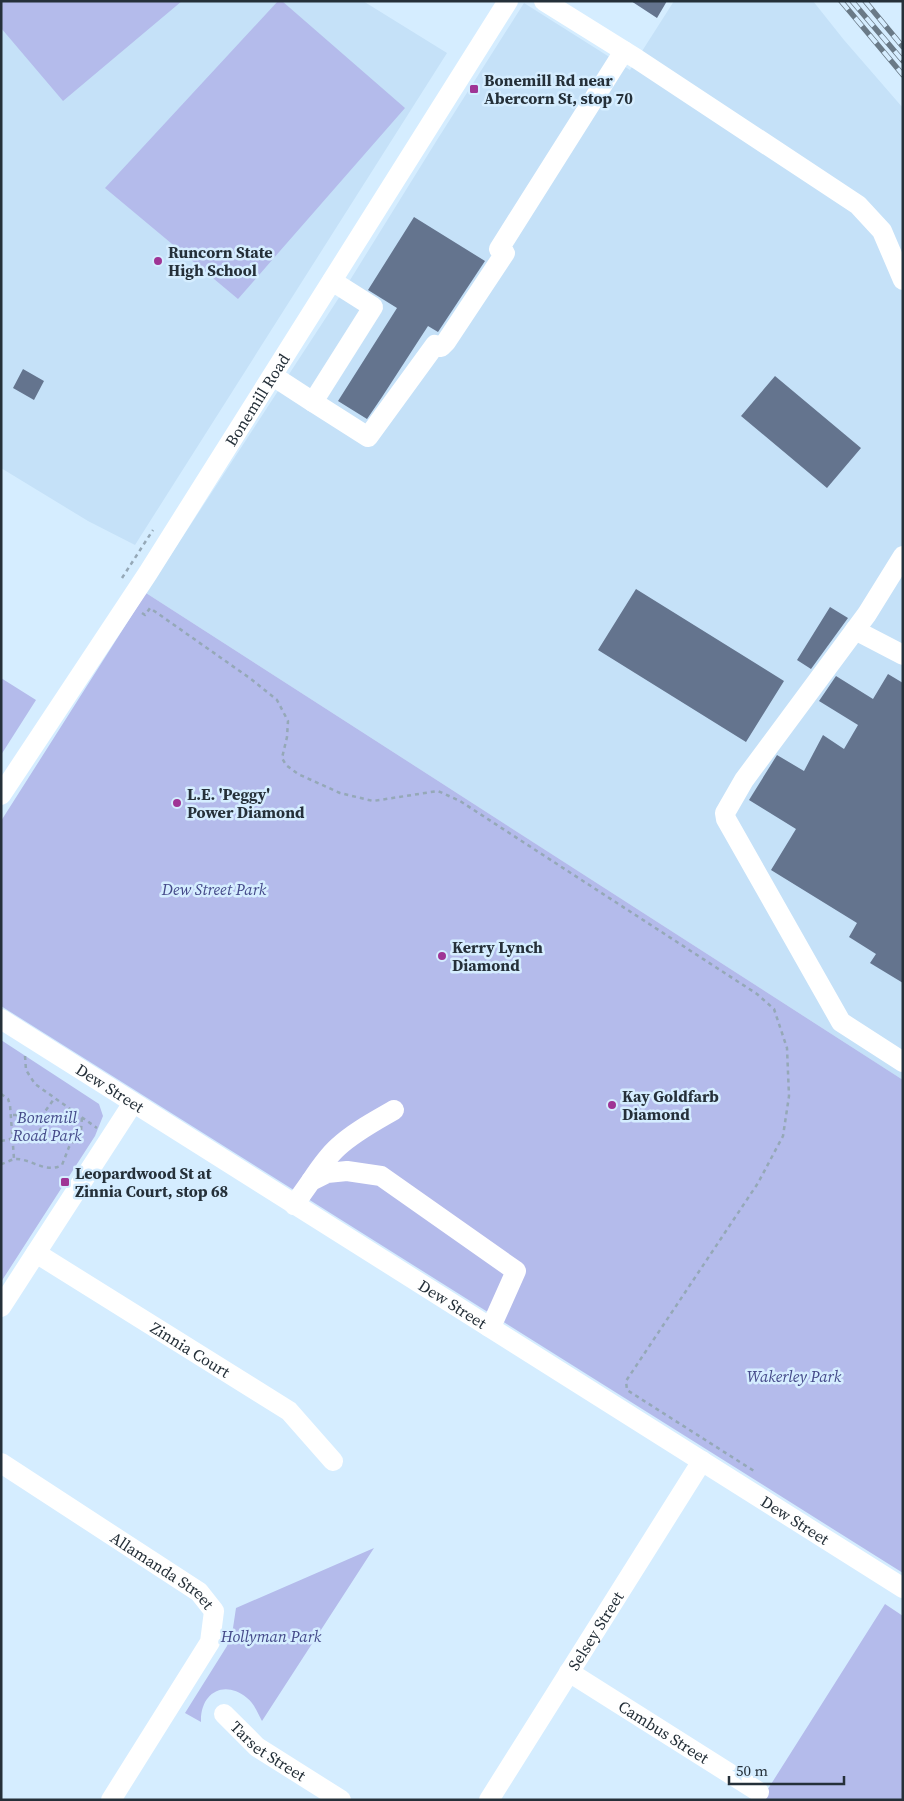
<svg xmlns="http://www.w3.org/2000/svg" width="904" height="1801" viewBox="0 0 904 1801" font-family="'Source Serif 4',serif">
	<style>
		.built { fill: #c5e1f8 }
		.green { fill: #b4bbeb }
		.building { fill: #64748e }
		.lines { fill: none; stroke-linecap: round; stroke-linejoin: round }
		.path { stroke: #95a8b7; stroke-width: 2.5; stroke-dasharray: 4 4; stroke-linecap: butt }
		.minor { stroke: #fff; stroke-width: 20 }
		.rail-casing { stroke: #6a7a87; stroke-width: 5.5 }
		.rail { stroke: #d5edff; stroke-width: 4; stroke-dasharray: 11; stroke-linecap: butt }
		.poi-dot { fill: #9f3495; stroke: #d5edff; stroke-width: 2 }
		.labels { text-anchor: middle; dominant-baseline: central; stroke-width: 5; stroke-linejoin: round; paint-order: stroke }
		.poi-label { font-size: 16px; font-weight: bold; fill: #253039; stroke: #d5edff; text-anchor: start }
		.street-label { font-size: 16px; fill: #253039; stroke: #d5edff }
		.park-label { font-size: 16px; font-style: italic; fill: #444989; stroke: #d5edff }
	</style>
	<rect width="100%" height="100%" fill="#d5edff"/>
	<!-- built -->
	<path class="built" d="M1,1H363L447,53L135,545L88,521L1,468Z
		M674,1H813L844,40L903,108V1080L146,593L342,293L437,140L524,3L630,70Z"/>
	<!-- green -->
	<path class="green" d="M1,1H182L63,101L1,28Z
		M278,1H282L405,108L238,299L105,188Z
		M146,593L903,1080V1573L1,1006V821Z
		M1,678L36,700L1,755Z
		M1,1040L99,1104L103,1116L95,1136L1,1282Z
		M374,1548L262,1721C258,1714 254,1703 247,1698C224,1679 200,1693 201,1722L185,1713L227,1646L233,1628L236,1608Z
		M885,1604L903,1616V1800H761Z"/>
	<!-- building -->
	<path class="building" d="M631,1H667L657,18Z
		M414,217L485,261L438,332L428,326L382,397L367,419L338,401L397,308L368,290Z
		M23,369L44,381L34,400L13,388Z
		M775,376L861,448L827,488L741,416Z
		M636,589L784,681L746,742L598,650Z
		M830,607L848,618L811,669L797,660Z
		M888,674L903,683V983L870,963L876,954L849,937L857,923L771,870L796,829L749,800L777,755L804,771L823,735L844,749L858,725L819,701L836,676L873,699Z"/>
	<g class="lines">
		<!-- path -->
		<path class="path" d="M122,578L153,530
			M142,613L145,615L150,608L251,679L277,700L288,721L287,737L282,758L286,765L298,774L340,793L373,801L438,791L460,801L757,994L774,1009L787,1048L789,1096L783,1136L758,1183L626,1381L627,1390L754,1471
			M25,1056L26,1070L35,1084L97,1128
			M1,1094L8,1099L10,1105L14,1159
			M41,1117L54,1099
			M1,1141L38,1133L43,1125L41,1117L37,1115H11
			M1,1164C6,1163 12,1159 16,1159C32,1159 46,1174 62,1165L69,1147L81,1131L82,1117"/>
		<!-- minor -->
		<g class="minor">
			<path d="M544,1L637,59L858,205L882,231L903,280"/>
			<path d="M273,376L313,402L373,307L332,281"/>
			<path d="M313,402L368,437L435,345L441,347L446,342L505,253L499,249L624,51"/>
			<path d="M903,556L867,614L744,780L725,813L726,819L841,1022L903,1062"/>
			<path d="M855,630L903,655"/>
			<path id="s1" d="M1,795L148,573L508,1"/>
			<path id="s2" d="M1,1019L903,1588"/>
			<path d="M311,1181C319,1169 328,1156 338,1147C354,1132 375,1121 394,1110"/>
			<path d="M294,1205L311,1181L327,1173L347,1171L381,1176L516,1271L495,1318L489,1327"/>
			<path id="s3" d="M36,1253L289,1411L333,1461"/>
			<path d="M1,1307L133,1103"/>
			<path id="s4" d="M1,1463L199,1592L214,1611L210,1642L111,1800"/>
			<path id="s5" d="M569,1672L759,1792"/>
			<path id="s6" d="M224,1714L257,1747L341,1800"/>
			<path id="s7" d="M489,1800L702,1461"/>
		</g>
		<defs>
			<path id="rail" d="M841,1L903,75
				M852,1L903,61
				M865,1L903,47"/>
		</defs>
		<!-- rail casing -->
		<use href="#rail" class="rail-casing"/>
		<!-- rail -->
		<use href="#rail" class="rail"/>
	</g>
	<!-- markers -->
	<g class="poi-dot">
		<rect x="469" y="84" width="10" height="10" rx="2.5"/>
		<circle cx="158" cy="261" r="5"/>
		<circle cx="177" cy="803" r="5"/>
		<circle cx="442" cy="956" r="5"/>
		<circle cx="612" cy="1105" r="5"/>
		<rect x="60" y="1177" width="10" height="10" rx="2.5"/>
	</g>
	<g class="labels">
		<!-- poi labels -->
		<g class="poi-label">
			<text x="484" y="80">Bonemill Rd near<tspan x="484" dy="18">Abercorn St, stop 70</tspan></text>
			<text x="168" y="252">Runcorn State<tspan x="168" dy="18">High School</tspan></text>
			<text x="187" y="794">L.E. 'Peggy'<tspan x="187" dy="18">Power Diamond</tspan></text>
			<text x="452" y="947">Kerry Lynch<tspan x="452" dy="18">Diamond</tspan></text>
			<text x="622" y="1096">Kay Goldfarb<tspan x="622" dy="18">Diamond</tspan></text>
			<text x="75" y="1173">Leopardwood St at<tspan x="75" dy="18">Zinnia Court, stop 68</tspan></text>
		</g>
		<!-- street labels -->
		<g class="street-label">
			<text stroke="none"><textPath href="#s1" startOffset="471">Bonemill Road</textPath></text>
			<text stroke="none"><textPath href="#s2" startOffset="129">Dew Street</textPath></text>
			<text stroke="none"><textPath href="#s2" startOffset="534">Dew Street</textPath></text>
			<text stroke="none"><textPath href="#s3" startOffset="182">Zinnia Court</textPath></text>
			<text stroke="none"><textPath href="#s2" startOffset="939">Dew Street</textPath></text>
			<text stroke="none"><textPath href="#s4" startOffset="194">Allamanda Street</textPath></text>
			<text stroke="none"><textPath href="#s7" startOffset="200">Selsey Street</textPath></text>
			<text stroke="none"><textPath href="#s5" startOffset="112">Cambus Street</textPath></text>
			<text stroke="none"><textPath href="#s6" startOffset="58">Tarset Street</textPath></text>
		</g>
		<!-- park labels -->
		<g class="park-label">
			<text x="214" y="889">Dew Street Park</text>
			<text x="47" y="1117">Bonemill<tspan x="47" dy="18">Road Park</tspan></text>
			<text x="794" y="1376">Wakerley Park</text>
			<text x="271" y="1636">Hollyman Park</text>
		</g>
	</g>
	<!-- border -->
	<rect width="904" height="1801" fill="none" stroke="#253039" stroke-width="5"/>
	<!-- scale -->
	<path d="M729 1776v8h115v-8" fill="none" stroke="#253039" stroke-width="2.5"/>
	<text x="736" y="1776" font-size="15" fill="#253039" stroke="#d5edff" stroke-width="4" paint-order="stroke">50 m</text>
</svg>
